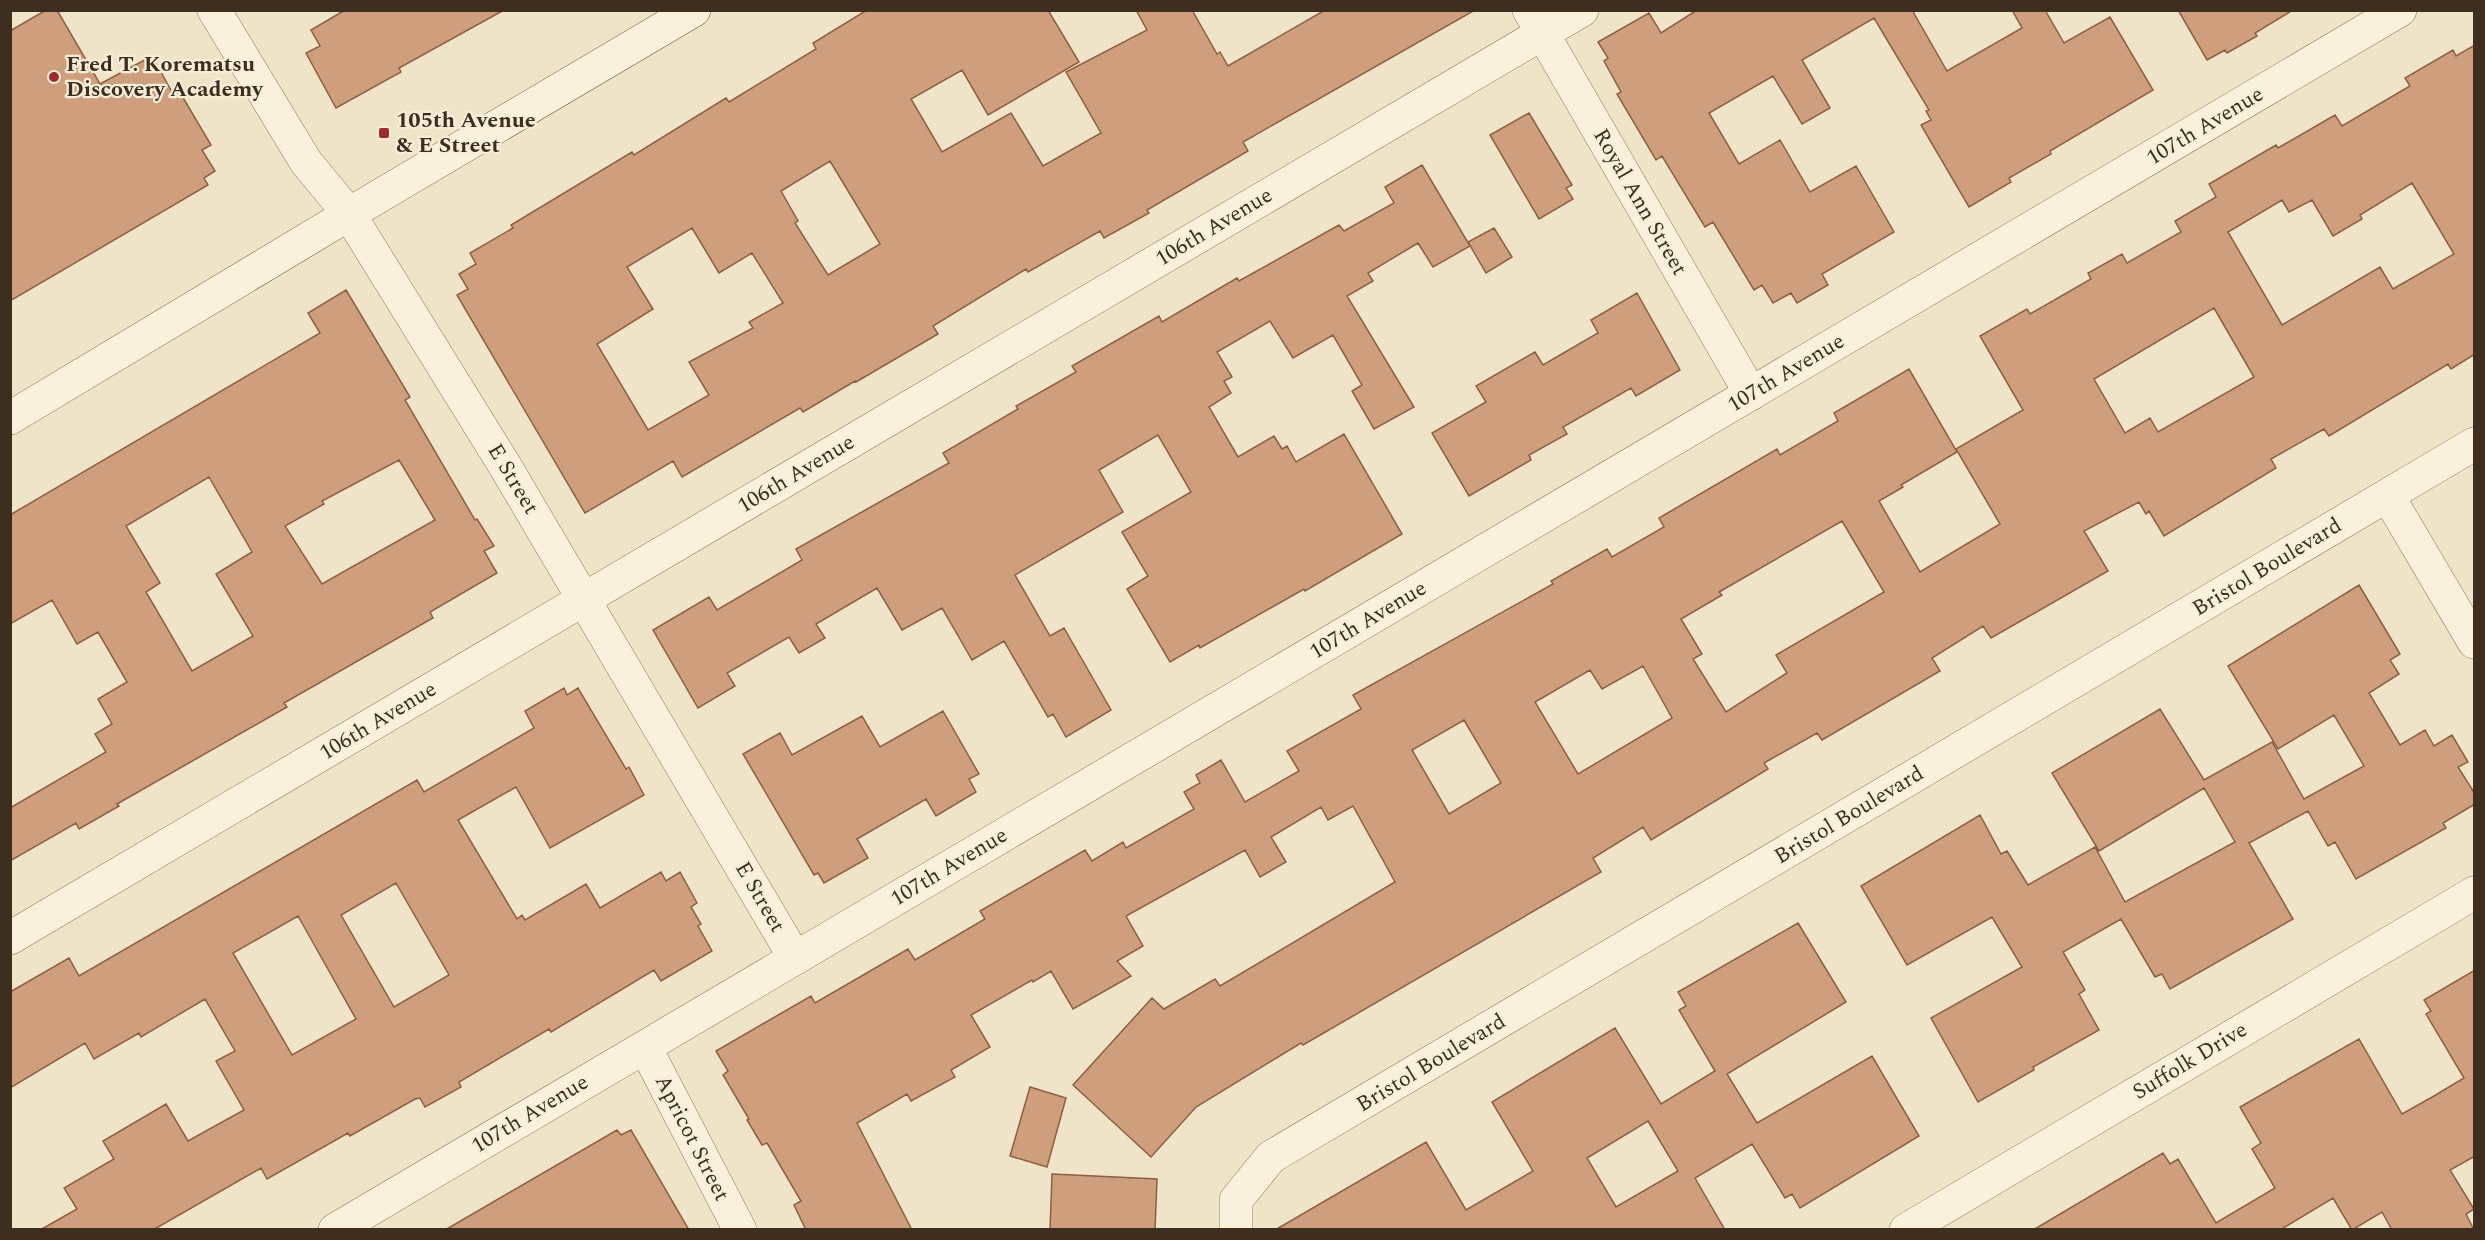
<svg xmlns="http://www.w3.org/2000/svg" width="2485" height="1240" viewBox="0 0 2485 1240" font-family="Spectral,serif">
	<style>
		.building { fill: #cf9f7d; stroke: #8d5f41; stroke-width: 1.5; fill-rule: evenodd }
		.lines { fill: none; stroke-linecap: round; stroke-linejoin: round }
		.street-casing { stroke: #8d765c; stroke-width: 34 }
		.secondary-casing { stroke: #6f573f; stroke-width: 34 }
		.street { stroke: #faf1dc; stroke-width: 33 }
		.secondary { stroke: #faf1dc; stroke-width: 33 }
		.poi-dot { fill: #9e2a2b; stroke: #f7eed8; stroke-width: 2 }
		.labels { text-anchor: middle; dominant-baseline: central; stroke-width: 4.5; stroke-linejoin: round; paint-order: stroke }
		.poi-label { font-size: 22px; font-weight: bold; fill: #3d2e20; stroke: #f7eed8; text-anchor: start }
		.street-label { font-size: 22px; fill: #3d2e20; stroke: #f7eed8 }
	</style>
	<rect width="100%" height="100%" fill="#f0e4c8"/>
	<!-- building -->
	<path class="building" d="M46,10H57L100,84L152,56L172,92L178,89L211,145L202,150L215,171L204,178L208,185L10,301V31Z
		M345,10H504L399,68L401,72L336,108L306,53L320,46L311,30Z
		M867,10H1048L1079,62L988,115L962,70L911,99L942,152L1011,113L1043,166L1101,133L1066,72L1147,30L1136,10H1192L1217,54L1220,52L1228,66L1325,10H1475L1243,142L1248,151L1147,210L1149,213L1104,238L1100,231L1028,272L1026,269L933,326L938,334L856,382L855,381L803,412L800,408L682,477L673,461L585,513L457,295L468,289L459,274L476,264L470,253L513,228L511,225L632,152L634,155L726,98L729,102L816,49L813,43ZM830,161L880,244L828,275L795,223L798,221L781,191ZM692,228L719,273L752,253L783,303L749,322L753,328L689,362L709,395L648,430L597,344L653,309L627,267Z
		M1697,10H1912L1947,71L2022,28L2012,10H2045L2064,43L2110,17L2153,90L2050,151L2051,154L2009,178L2011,182L1969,207L1921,125L1931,120L1926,111L1929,110L1874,18L1802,60L1830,108L1802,124L1773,76L1709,113L1739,164L1780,140L1810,192L1856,166L1894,232L1822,274L1828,285L1797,303L1791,293L1773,303L1762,285L1754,290L1713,222L1705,227L1662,156L1656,160L1617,94L1621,92L1604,61L1608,58L1598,42L1649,13L1661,33Z
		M2178,10H2293L2255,33L2257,36L2227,53L2225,50L2207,60Z
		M2475,45V354L2451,369L2448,364L2329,436L2324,429L2271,459L2276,468L2164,536L2149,511L2146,514L2139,502L2084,531L2108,571L1991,638L1983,626L1932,658L1940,671L1822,740L1817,733L1764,763L1768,769L1651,840L1643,827L1593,858L1601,872L1303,1045L1301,1043L1196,1107L1151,1157L1073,1085L1152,998L1164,1009L1215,979L1220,986L1395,882L1353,806L1328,820L1321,807L1271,837L1286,862L1260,877L1245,850L1126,916L1143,946L1117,961L1131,976L1073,1009L1051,971L1033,982L1032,980L971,1015L990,1047L951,1070L955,1077L911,1101L907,1094L857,1123L912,1230H806L794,1205L801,1201L767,1143L762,1145L747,1120L749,1119L723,1075L728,1071L716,1051L811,996L815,1003L908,949L915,960L985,919L980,911L1085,850L1092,861L1123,842L1126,848L1194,809L1184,792L1200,783L1196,775L1221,760L1245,802L1299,771L1287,751L1361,709L1353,695L1553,584L1551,581L1607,549L1612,557L1664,527L1659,518L1777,449L1780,455L1838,421L1834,413L1909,369L1957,452L1901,485L1903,487L1879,501L1920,572L2000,524L1956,449L2023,410L1980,336L2027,309L2030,314L2091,279L2088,273L2122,254L2127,263L2181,232L2175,221L2216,197L2209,184L2276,145L2278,148L2335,115L2342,126L2410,86L2405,78L2453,50L2456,56ZM2412,183L2454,254L2393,289L2380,267L2282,325L2228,232L2282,200L2289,212L2312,200L2333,236L2362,219L2360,215ZM2214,308L2254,377L2158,432L2150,418L2125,433L2094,379ZM1842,521L1884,592L1776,655L1787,673L1726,712L1693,659L1702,654L1681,619L1722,595L1719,592ZM1643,666L1672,718L1578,774L1535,702L1590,670L1602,689ZM1464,720L1501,783L1449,814L1412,750Z
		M1529,113L1572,185L1566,188L1573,199L1539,219L1490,135Z
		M1422,165L1470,246L1433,267L1418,243L1368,273L1373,281L1347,296L1414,407L1374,429L1352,391L1362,385L1333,335L1293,358L1270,321L1217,352L1232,377L1224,381L1231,393L1209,407L1238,457L1274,436L1282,449L1287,446L1296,462L1344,434L1402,534L1305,591L1304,589L1200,648L1199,645L1170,662L1127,589L1148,576L1122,532L1191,492L1158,435L1099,470L1123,512L1015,575L1050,636L1064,628L1111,710L1066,737L1053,714L1048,717L1004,641L972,660L942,608L902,630L877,588L816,624L825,638L799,653L789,637L727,673L735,686L698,708L653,630L709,597L717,610L802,560L796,549L949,463L943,453L1018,409L1016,406L1076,372L1072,366L1159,316L1162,322L1237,278L1239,281L1339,225L1344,231L1394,203L1385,187Z
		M1494,228L1512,257L1486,273L1468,242Z
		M346,290L410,397L405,400L475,520L477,519L494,546L484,551L497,573L430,612L433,618L284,703L287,707L117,804L119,806L79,829L76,823L10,861V808L106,752L95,734L112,724L98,699L127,682L98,632L77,644L52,600L10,624V515L320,333L308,313ZM399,460L435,520L322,584L285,526L324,504L322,501ZM209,477L252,552L216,574L253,636L192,671L146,592L160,583L126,526Z
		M1637,293L1680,370L1636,396L1631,388L1563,427L1567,434L1529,455L1531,460L1469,496L1432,433L1486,402L1476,386L1535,352L1543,365L1598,333L1591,320Z
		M2359,585L2400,654L2390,660L2399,674L2369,693L2400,745L2425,730L2434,746L2452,735L2468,762L2458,767L2475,794V804L2443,823L2446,828L2356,879L2335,842L2328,846L2308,811L2249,843L2293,919L2170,989L2162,974L2155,977L2121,919L2063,952L2085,990L2079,994L2099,1030L2033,1067L2034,1070L1978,1102L1931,1018L2022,967L1992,917L1907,965L1861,886L1980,815L2001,854L2007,851L2028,885L2095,847L2125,902L2235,842L2204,788L2099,851L2052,773L2160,709L2204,780L2272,742L2304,799L2364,766L2334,715L2278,749L2228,666Z
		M564,688L567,695L578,688L626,769L629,767L644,795L550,848L516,787L458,820L517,919L522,915L525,920L586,884L600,908L661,872L666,881L680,872L697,903L691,907L701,924L698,926L712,951L661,981L654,970L551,1032L549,1029L459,1082L461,1087L425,1107L420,1098L415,1099L350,1136L348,1133L267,1179L261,1168L153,1230H40L77,1209L64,1188L114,1159L103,1141L166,1104L188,1141L244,1110L216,1061L235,1051L205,999L141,1037L139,1033L94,1059L85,1043L10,1088V992L69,958L79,976L417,780L424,792L534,728L525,711ZM396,883L449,975L394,1007L341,915ZM298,916L356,1019L292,1055L233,953Z
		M943,711L979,774L969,779L976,792L936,816L926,799L857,839L868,858L824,883L818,873L814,875L743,754L780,733L792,755L862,716L880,747Z
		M1798,923L1846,1002L1727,1074L1757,1123L1872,1056L1919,1136L1800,1208L1792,1194L1785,1198L1752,1144L1695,1178L1725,1230H1275L1426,1142L1466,1210L1533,1171L1492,1102L1615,1028L1661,1104L1715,1071L1679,1010L1686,1006L1678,992ZM1648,1121L1678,1171L1616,1207L1587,1158Z
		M2475,970V1156L2450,1170L2474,1209L2466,1214L2474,1230H2392L2382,1212L2352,1230L2333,1198L2280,1230H2033L2163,1153L2170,1164L2178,1159L2216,1223L2275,1188L2252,1149L2261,1143L2240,1107L2359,1039L2402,1114L2434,1096L2464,1078L2426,1014L2431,1011L2424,1000Z
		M1030,1087L1066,1098L1047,1167L1010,1156Z
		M617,1130L621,1135L631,1130L689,1230H445Z
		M1052,1174L1157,1179L1155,1230H1050Z"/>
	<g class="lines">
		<defs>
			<path id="street" d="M214,10L306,162L349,214L505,466L795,958
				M1529,10L1751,394
				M2388,496L2474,642
				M10,938L1582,10
				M645,1047L740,1230
				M335,1230L2400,10
				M1236,1230V1200L1271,1157L2474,444
				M1906,1230L2474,893"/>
			<path id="secondary" d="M10,418L381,195L694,10"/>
		</defs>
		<!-- street casing -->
		<use href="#street" class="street-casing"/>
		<!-- secondary casing -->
		<use href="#secondary" class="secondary-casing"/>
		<!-- street -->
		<use href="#street" class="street"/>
		<!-- secondary -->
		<use href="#secondary" class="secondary"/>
	</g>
	<!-- markers -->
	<g class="poi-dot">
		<circle cx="54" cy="77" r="6"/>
		<rect x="378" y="127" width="12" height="12" rx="3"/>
	</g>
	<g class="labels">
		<!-- poi labels -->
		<g class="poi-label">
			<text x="66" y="64">Fred T. Korematsu<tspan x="66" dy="25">Discovery Academy</tspan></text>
			<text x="396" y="120">105th Avenue<tspan x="396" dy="25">&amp; E Street</tspan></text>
		</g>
		<!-- street labels -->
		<g class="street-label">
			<text transform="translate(2205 126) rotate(-31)">107th Avenue</text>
			<text transform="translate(1640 202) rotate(60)">Royal Ann Street</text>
			<text transform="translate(1214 227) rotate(-31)">106th Avenue</text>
			<text transform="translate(1786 373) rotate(-31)">107th Avenue</text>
			<text transform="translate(796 474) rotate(-31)">106th Avenue</text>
			<text transform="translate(513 479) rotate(59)">E Street</text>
			<text transform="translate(2267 567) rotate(-31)">Bristol Boulevard</text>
			<text transform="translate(1368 620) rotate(-31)">107th Avenue</text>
			<text transform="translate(378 721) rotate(-31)">106th Avenue</text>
			<text transform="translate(1849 815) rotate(-31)">Bristol Boulevard</text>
			<text transform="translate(949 867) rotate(-31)">107th Avenue</text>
			<text transform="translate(760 897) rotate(60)">E Street</text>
			<text transform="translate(2190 1061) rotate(-31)">Suffolk Drive</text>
			<text transform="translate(1431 1063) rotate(-31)">Bristol Boulevard</text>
			<text transform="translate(530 1114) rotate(-31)">107th Avenue</text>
			<text transform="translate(692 1138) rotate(63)">Apricot Street</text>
		</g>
	</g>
	<!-- border -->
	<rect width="2485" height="1240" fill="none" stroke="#3d2e20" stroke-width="24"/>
</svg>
